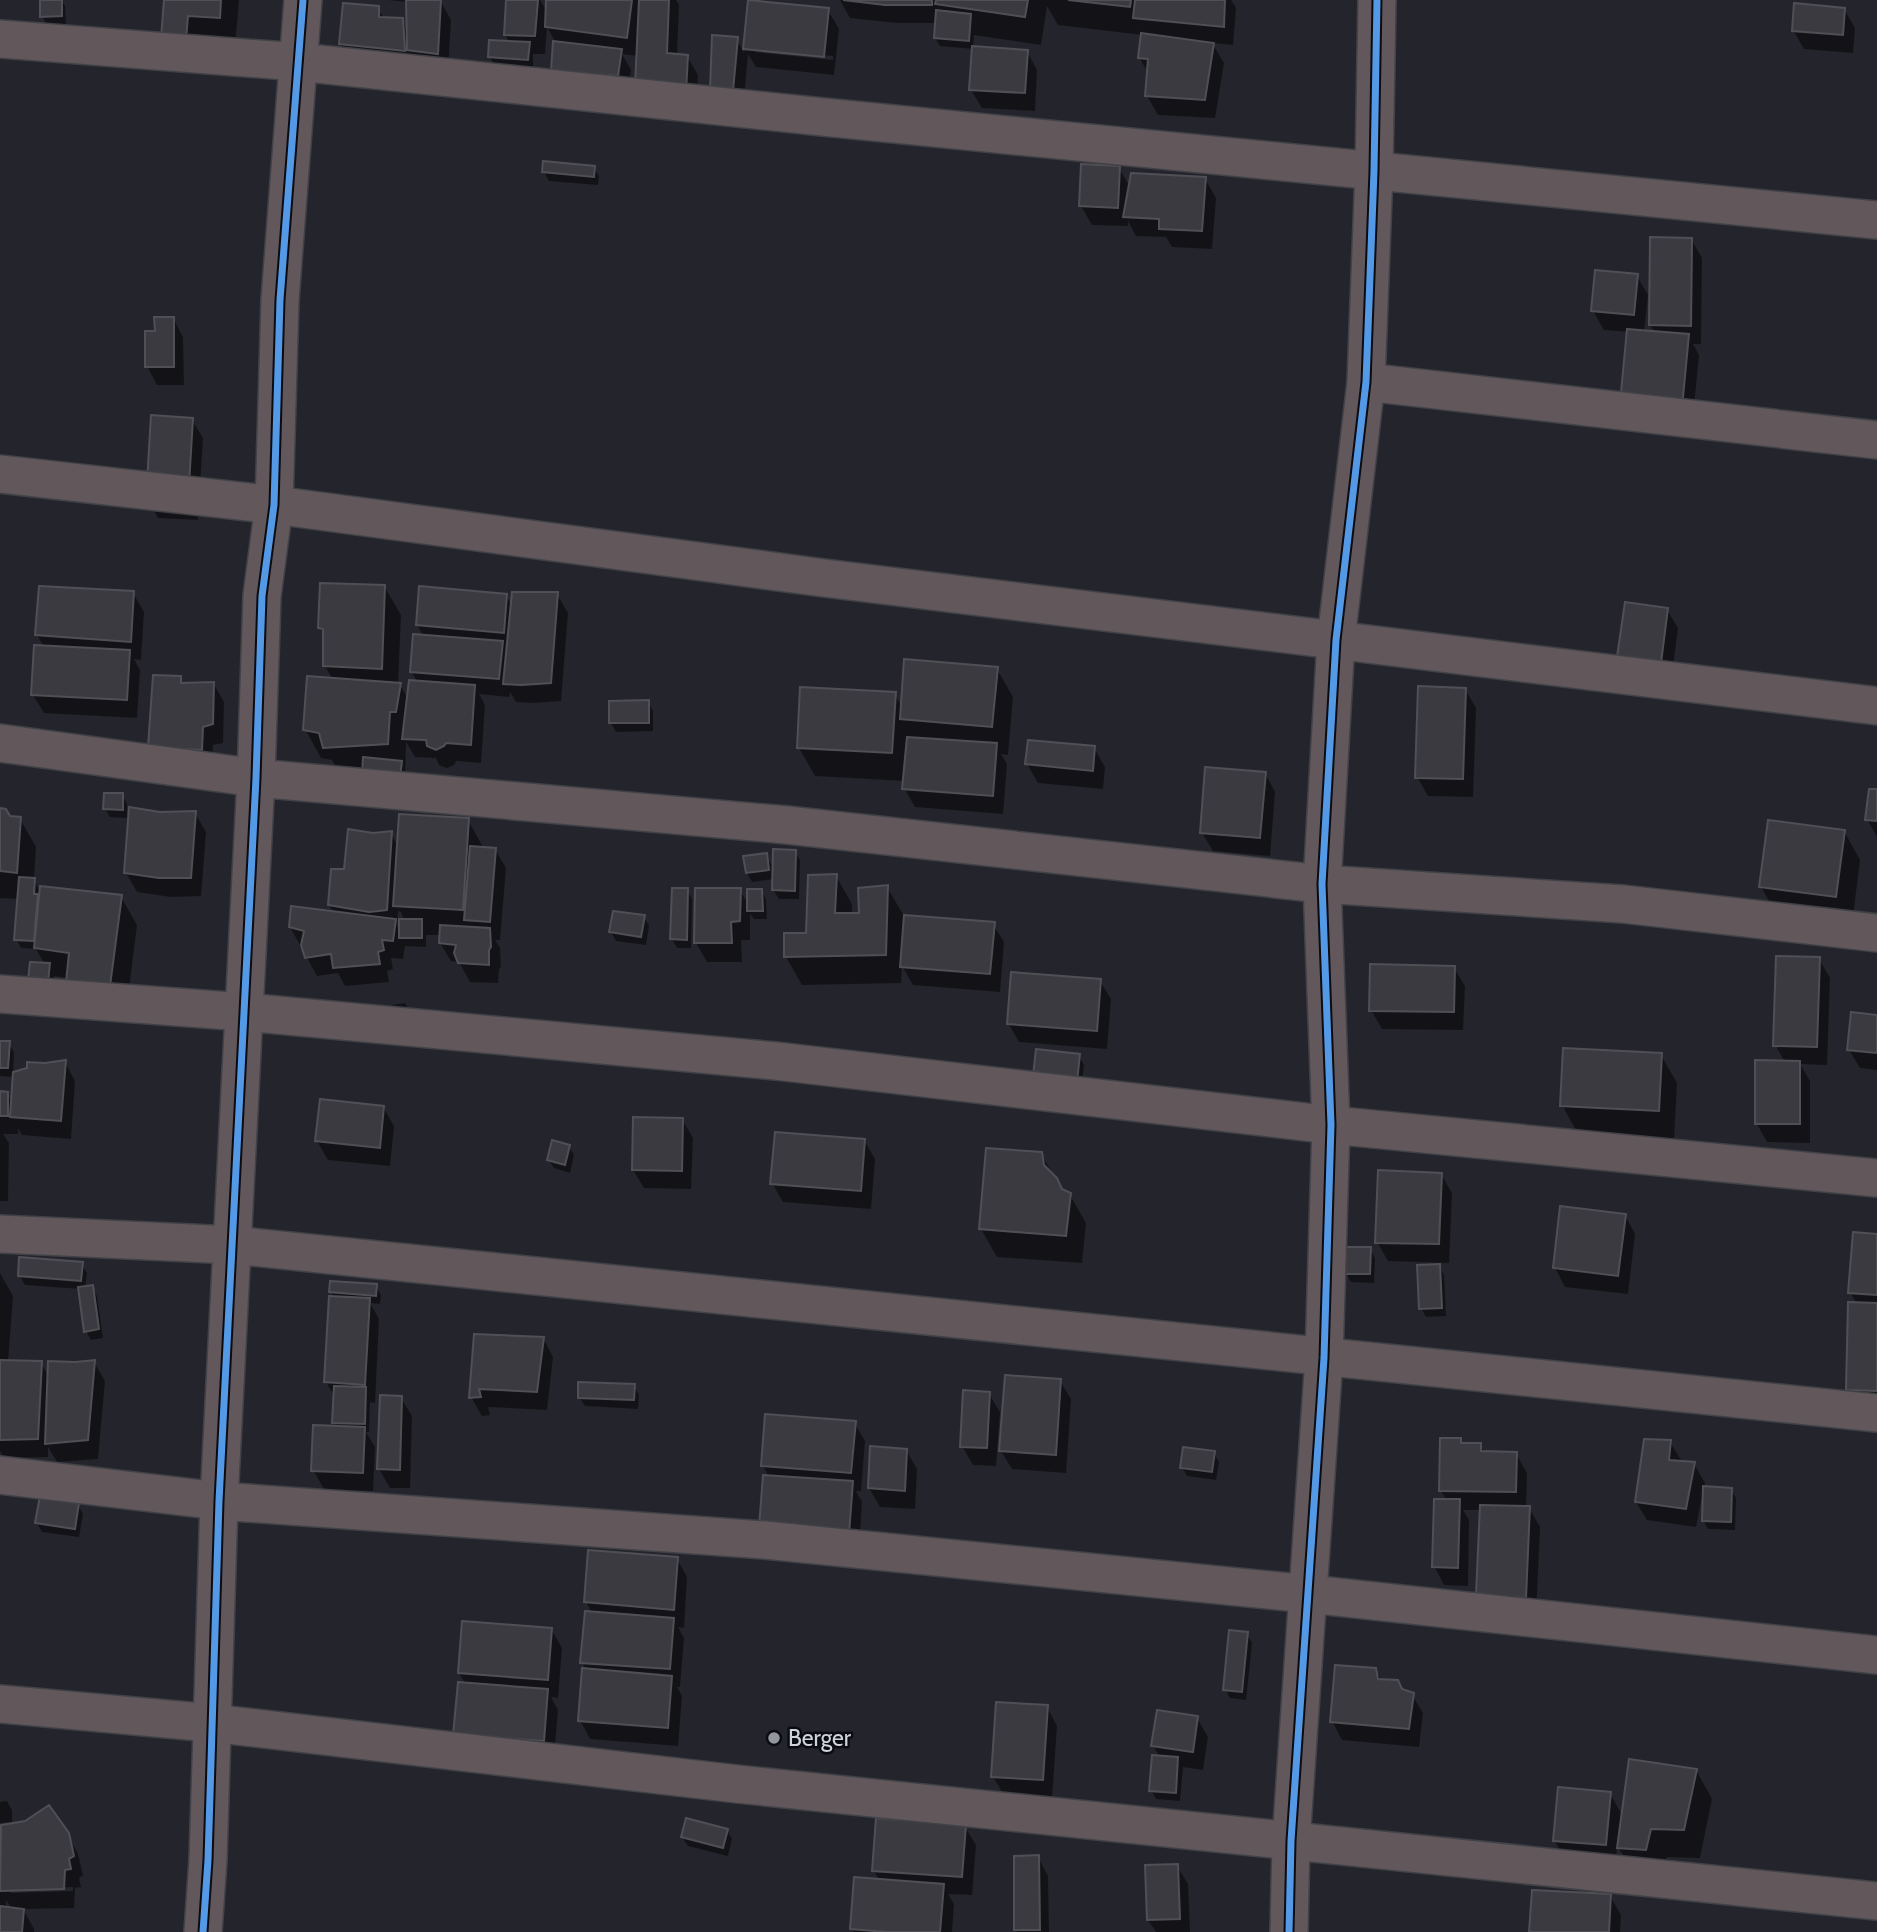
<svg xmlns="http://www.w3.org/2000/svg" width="1877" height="1932" viewBox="0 0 1877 1932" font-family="Cabin,sans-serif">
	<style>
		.shadow { fill: #0007; fill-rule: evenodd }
		.building { fill: #3a3a40; stroke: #504f55; stroke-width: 2 }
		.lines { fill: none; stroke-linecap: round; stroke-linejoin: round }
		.minor-casing { stroke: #404247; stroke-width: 40 }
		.minor { stroke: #62575b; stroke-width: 37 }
		.cycleway-casing { stroke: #0b0c12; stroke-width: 11 }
		.cycleway { stroke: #5399e6; stroke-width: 7 }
		.poi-dot { fill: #94969e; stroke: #0b0c12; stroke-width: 2.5 }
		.labels { text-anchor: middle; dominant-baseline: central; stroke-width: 5; stroke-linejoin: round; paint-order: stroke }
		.poi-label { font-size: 23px; fill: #d0d3db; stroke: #0b0c12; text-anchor: start }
	</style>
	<rect width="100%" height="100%" fill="#24252c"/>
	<!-- shadow -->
	<path class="shadow" d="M42,0H62L65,6L66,25H47L42,16Z
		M166,0H239L235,46L202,68Z
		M388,0H440L451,20L448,72L351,62L340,44L378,8L384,19L402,20L408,31V2Z
		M507,0H545H540L548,13L549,0H676L679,5L677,56H687L698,75L696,110L638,56L622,54L631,70L628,94L553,70L556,43L547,27L545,54H533V68L495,66L490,57L510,43L505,35Z
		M840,0H1231L1236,8L1233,45L1212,43L1224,63L1215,118L1158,115L1147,96L1148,73L1139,57L1143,35L1058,25L1047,6L1041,45L974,35L973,48L1027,51L1037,70L1035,111L982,108L971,90L974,49L940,46L935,38L936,23H896L850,18Z
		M750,2L828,10L839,29L834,75L756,67L748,54L743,110L723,109L737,39L744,53ZM755,49L833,56V60L755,52Z
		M1844,9L1855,28L1853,53L1804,49L1793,30Z
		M594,168L599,176L598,185L549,181L544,172Z
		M1119,168L1130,187L1205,179L1216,198L1212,249L1172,247L1166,237L1136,236L1128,221V226L1092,225L1081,206Z
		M1691,239L1702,258L1701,344H1693L1699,355L1692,427L1629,332L1604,330L1593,311L1637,276L1648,295L1644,332L1655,333L1650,325Z
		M173,318L183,337L184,385H157L147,366L157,333Z
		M192,420L203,438L198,520L158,518L147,499Z
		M384,586L401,615L398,684L400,685L408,699L418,683L411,671L424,637L417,625L506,596L513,607L557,594L568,613L561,701L532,703L516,702L510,692L509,697L479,694L485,705L481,763L456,761L454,765L447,768L439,765L436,758L415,757L406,742L405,786L341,775L332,760L321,758L305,729L333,680L325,666V637L320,627Z
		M133,593L144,612L141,660L134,659L140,670L137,718L44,713L33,695L44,647L37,635Z
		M1667,610L1678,628L1671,681L1630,676Z
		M997,669L1013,697L1008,755L1001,754L1007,764L1003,814L915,807L904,788L905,781L815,776L799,748L895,694L902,708Z
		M180,677L184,684L213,683L224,702L223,743L213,745L212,768L161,766Z
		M1465,689L1476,708L1473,797L1428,796L1417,777Z
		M648,702L653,711V731L616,732L611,723Z
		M1094,748L1105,767L1103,789L1038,783L1027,764Z
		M1265,773L1275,792L1270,856L1213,851L1202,833Z
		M1877,791V837L1867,819Z
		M122,795L127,804V818L110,817L105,809Z
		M0,810L9,817L20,819L36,847L34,880L41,893L121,897L137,925L126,1014L68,978L54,976L53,990L35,988L45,965L36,949L21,948L16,939L19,899L0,898Z
		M195,813L206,832L201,896L171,897L137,892L126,873L160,814Z
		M468,820L484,849H495L506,868L500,940H495L500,948L501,967L499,969L498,983L470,982L459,962L451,961L440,943L441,935H426V947L405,946L403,959L391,958L393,969L387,971L389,982L345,986L338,973L317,976L290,927L334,913L329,905L345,871L373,834L391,833L398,847ZM398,911L401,912L404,921L401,932L397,926Z
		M1844,831L1860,860L1852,925L1777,915L1761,887Z
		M795,852L800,860L799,899H779L773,890L774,879L752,882L747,873L745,858L766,855L774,869Z
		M836,876L852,904V915L860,914L887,887L904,916L993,924L1004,942L1000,992L913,985L902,966L901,983L802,985L786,957L808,935Z
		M687,890L692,899L691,948H677L672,939Z
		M740,890L749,906L761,890L766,899L767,919H754L750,914V940H741L742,962H707L696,943Z
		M644,917L649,926L646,945L616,941L611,932Z
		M1819,959L1830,978L1827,1065L1800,1064L1810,1081V1143L1767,1142L1757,1124L1785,1062L1775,1045Z
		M1454,968L1465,986L1463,1030L1382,1029L1371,1010Z
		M1100,981L1111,999L1107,1049L1019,1042L1008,1023Z
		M405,1003L410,1012L394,1013L392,1005Z
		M1877,1016V1070L1860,1068L1849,1050Z
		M0,1043H8L14,1052L13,1074L45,1064L65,1062L75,1081L71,1139L22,1135L18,1128V1134H3L9,1143L8,1201H0V1093H7L12,1103L15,1077L0,1076Z
		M1661,1055L1677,1083L1674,1139L1578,1134L1562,1105Z
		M1079,1056L1084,1065L1081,1090L1040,1084Z
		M383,1107L394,1126L390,1166L328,1160L317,1141Z
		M682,1119L693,1138L691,1189L644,1188L633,1170Z
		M864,1140L875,1159L871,1209L783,1202L772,1183Z
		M569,1147L574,1155L570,1173L554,1168L549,1160Z
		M1041,1154L1063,1191L1070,1195L1086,1223L1082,1263L997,1257L981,1229Z
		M1441,1174L1452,1193L1449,1263L1388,1261L1377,1242Z
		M1625,1215L1635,1234L1628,1294L1565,1287L1555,1268Z
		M1877,1235V1409H1859L1848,1390L1857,1304L1850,1292Z
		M1370,1249L1375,1258L1374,1283L1351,1282L1346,1273Z
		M81,1264L87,1273L85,1288L92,1287L97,1296L103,1338L91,1340L86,1331L81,1289L25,1285L20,1276Z
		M1439,1266L1444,1275L1446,1316L1426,1317L1421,1308Z
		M0,1273L13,1296L8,1362L41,1363L49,1377L94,1362L105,1381L98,1459L57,1462L48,1447V1457L4,1458L0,1451Z
		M376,1286L381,1295L380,1304L370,1303L379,1319L375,1403L370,1402L369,1432H366L375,1447L373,1491L324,1489L313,1470L336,1428L334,1423L335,1397L326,1382L334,1298L331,1292Z
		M476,1336L543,1338L553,1357L547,1410L488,1407L490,1415L482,1416L471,1397Z
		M1060,1381L1071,1399L1066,1473L1012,1469L1001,1451Z
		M634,1386L639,1395L638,1409L585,1406L579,1397Z
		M989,1394L1000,1412L996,1466L973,1465L962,1446Z
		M401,1398L412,1416L410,1488H390L379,1469Z
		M854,1422L865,1441L861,1491H856L862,1502L859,1552L769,1477L763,1466Z
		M1460,1440L1463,1445H1480L1485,1453L1516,1454L1527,1473L1526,1508H1529L1540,1527L1536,1616L1488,1614L1481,1510H1463L1469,1520L1468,1586L1444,1585L1434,1566L1447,1501L1441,1491Z
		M1670,1442L1681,1460V1463L1694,1464L1705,1483L1704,1488L1731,1489L1736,1498L1735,1530L1708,1529L1703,1520L1704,1496H1702L1696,1527L1647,1520L1636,1502Z
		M906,1450L917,1469L915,1509L880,1507L869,1488Z
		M1214,1453L1219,1462L1216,1480L1187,1476L1182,1467Z
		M78,1505L83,1514L79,1537L42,1532L37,1523Z
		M677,1559L687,1577L684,1628L678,1627L684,1638L680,1687H677L682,1696L678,1746L590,1739L580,1720L587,1671L582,1662L592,1613L586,1602Z
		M551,1629L562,1648L558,1698L551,1697L558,1710L554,1759L466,1753V1685L459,1673Z
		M1247,1634L1252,1643L1246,1700L1230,1698L1225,1689Z
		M1375,1669L1382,1681L1412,1695L1423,1713L1419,1747L1342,1740L1332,1721Z
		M1047,1707L1057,1726L1052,1798L1004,1795L993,1777Z
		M1197,1718L1208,1737L1203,1770L1183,1767L1180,1801L1156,1799L1151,1790L1160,1757L1153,1746Z
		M1696,1770L1712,1799L1700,1858L1667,1857L1662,1878L1635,1875L1617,1845L1616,1863L1565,1859L1554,1840L1610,1793L1623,1817Z
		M7,1801L12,1810V1825L67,1834L78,1854L83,1875L79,1878L81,1887L75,1888L74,1908L23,1909L34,1929V1932H0V1824L1,1827L12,1825L11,1822L0,1823V1802ZM73,1887V1891L10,1893V1889ZM6,1900L12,1909H6Z
		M965,1827L976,1845L972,1895L948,1894L954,1904L952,1932H854L852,1929L880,1881L873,1870Z
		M727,1830L732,1839L728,1856L688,1846L682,1837Z
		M1038,1857L1048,1876L1049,1932H1017L1016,1930Z
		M1177,1866L1188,1884L1190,1932H1156L1148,1920Z
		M1610,1896L1621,1915L1620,1932H1531Z"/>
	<!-- building -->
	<path class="building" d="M40,0H62V16L40,17Z
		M164,0H221L220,18L188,16L186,40L161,38Z
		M406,0H441L438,54L407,50Z
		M506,0H538L535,36L504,35Z
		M546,0H632L627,38L545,27Z
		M639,0H669L667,53L688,55L686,92L635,86Z
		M748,0L829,8L824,57L743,49Z
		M843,0H932V5H885Z
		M936,0H1028L1025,17L935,4Z
		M1068,0H1131L1130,7Z
		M1135,0H1225L1224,27L1133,18Z
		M343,3L379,6V17L403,18L405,51L339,44Z
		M1794,3L1845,8L1843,35L1792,31Z
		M936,10L971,14L969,41L934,38Z
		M1141,33L1214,43L1205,100L1145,96L1148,59L1138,58Z
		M712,35L738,37L733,91H710Z
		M489,40L530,42L528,60L488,57Z
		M553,41L622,49L618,76L551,71Z
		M972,46L1028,50L1025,93L969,90Z
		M543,161L595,166L594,177L542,172Z
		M1081,164L1120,166L1118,208L1079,206Z
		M1131,173L1206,177L1202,231L1159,229V219L1123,217Z
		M1650,237L1692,238L1691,326L1649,325Z
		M1595,270L1638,274L1634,315L1591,311Z
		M154,317H174V367H145V331H155Z
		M1627,329L1689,334L1682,408L1620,403Z
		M151,415L193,418L188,502L146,499Z
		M320,583L385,585L382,669L323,666V629L318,628Z
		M39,586L134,591L131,642L35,635Z
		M419,586L507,594L504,633L416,625Z
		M512,592H558L551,683L521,685L503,684Z
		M1625,602L1668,608L1661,663L1617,657Z
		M413,634L503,641L499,679L410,672Z
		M34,645L130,650L127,700L31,695Z
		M904,659L998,667L992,727L900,719Z
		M153,675L181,676V683L214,682L213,724L203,727L202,750L148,747Z
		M307,676L401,683L396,712H390L388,744L323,748L319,733L303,730Z
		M409,680L475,685L471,745L446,743L444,746L436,750L427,746L426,740L402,739Z
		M1418,686L1466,688L1463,779L1415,778Z
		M800,687L896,692L892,753L797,748Z
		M649,700V723H609V701Z
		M907,737L997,743L993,796L902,789Z
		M1028,740L1095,746L1093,771L1025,764Z
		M363,757L402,761L400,778L362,775Z
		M1205,767L1266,772L1260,838L1200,833Z
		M1869,789H1877V821L1865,820Z
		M104,793H123V810L103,809Z
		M129,807L160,812L196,811L191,878H159L124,873Z
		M0,808L6,809L10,816L21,817L17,873L0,871Z
		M399,814L469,818L463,910L393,906Z
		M1768,820L1845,830L1836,897L1759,887Z
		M348,829L373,833L392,831L387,910L369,912L328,905L331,869H344Z
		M470,846L496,848L490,922L464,920Z
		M773,849L796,850L795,891L772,890Z
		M767,853L769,870L746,873L743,856Z
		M837,874L835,913H859L858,888L888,885L886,955L784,957V933H806L808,875Z
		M19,877L35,878L34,894H38L34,941L14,940Z
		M40,886L122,895L110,986L66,982L69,953L34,948Z
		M672,888H688L687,940L670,939Z
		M695,888H741L740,921L731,922L732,943H694Z
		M747,889H762L763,911H747Z
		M291,906L396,919L393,941L382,940L384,950L378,952L380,964L333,968L331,954L305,958L301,945L304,931L289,927Z
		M613,911L645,915L641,937L609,932Z
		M904,915L995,922L990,974L900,967Z
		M399,919H422V938H399Z
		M440,925L490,928L491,947L489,950V965L458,963L454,953L456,945L439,943Z
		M1776,956L1820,957L1817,1047L1773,1046Z
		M30,962L50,963L48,982L28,980Z
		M1370,964L1455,966L1454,1012L1369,1011Z
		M1011,972L1101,979L1097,1031L1007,1024Z
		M1851,1012L1877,1015V1053L1847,1050Z
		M0,1041H10L8,1068H0Z
		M1563,1048L1662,1053L1659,1111L1560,1106Z
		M1036,1049L1080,1054L1077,1082L1033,1076Z
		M66,1060L61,1121L10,1117L13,1072L27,1068V1062L45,1063Z
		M1755,1060L1800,1061V1124H1755Z
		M0,1091L8,1092V1116H0Z
		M320,1099L384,1106L380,1148L315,1141Z
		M633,1117L683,1118L682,1171L632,1170Z
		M775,1132L865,1139L861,1191L770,1184Z
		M552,1140L570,1145L565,1165L547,1160Z
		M986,1148L1042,1152L1044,1165L1057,1178L1062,1189L1071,1193L1066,1236L979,1229Z
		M1378,1170L1442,1173L1439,1244L1375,1243Z
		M1560,1206L1626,1214L1618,1276L1553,1268Z
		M1853,1232L1877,1234V1295L1848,1293Z
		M1345,1247H1371L1370,1274H1344Z
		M19,1257L83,1262L81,1281L18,1276Z
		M1440,1264L1442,1308L1419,1309L1417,1265Z
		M330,1281L377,1284L376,1296L329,1292Z
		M93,1285L99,1329L84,1332L78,1287Z
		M329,1296L370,1298L365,1385L324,1382Z
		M1848,1302L1877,1303V1391L1846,1390Z
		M474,1334L544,1337L537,1392L479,1389L481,1397L469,1398Z
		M0,1360L42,1361L38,1439L0,1440Z
		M95,1360L88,1440L45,1444L48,1361L75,1362Z
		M1005,1375L1061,1379L1056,1455L999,1451Z
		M578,1382L635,1384L634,1400L578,1398Z
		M334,1386L366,1387L365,1424L332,1423Z
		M963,1390L990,1392L987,1448L960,1447Z
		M380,1395L402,1396L400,1470L377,1469Z
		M765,1414L856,1421L851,1473L761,1466Z
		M313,1425L365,1427L363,1473L311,1471Z
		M1440,1438H1461V1443H1481V1451L1517,1452L1516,1492L1439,1491Z
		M1644,1439L1671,1440L1669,1460L1695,1462L1686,1509L1635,1502Z
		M870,1446L907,1449L905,1491L868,1488Z
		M1183,1447L1215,1451L1212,1472L1180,1468Z
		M763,1475L853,1481L849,1534L759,1527Z
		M1703,1486L1732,1488L1731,1522L1702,1521Z
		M40,1496L79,1503L75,1529L35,1523Z
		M1434,1499H1460L1458,1568L1432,1567Z
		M1480,1505L1530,1506L1526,1598L1476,1595Z
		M588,1550L678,1557L674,1610L584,1602Z
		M585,1611L674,1618L670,1669L580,1663Z
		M462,1621L552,1628L548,1680L458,1673Z
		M1229,1630L1248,1632L1242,1692L1223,1690Z
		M1335,1665L1376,1668L1378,1679L1398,1680L1402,1689L1414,1693L1409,1729L1330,1722Z
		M582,1668L672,1676L668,1728L578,1721Z
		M458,1682L548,1689L544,1741L453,1735Z
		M996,1702L1048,1705L1043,1780L991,1777Z
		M1157,1710L1198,1716L1193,1752L1151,1746Z
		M1152,1755L1178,1757L1176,1793L1149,1791Z
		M1629,1759L1697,1769L1684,1830L1651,1829L1646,1850L1617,1848Z
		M1558,1787L1611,1792L1606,1845L1553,1841Z
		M49,1805L69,1833L74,1856L69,1859L71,1869L65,1870L64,1889L0,1891L1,1825L25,1821Z
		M686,1818L728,1829L723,1848L681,1837Z
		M876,1818L966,1825L962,1877L872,1871Z
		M1039,1855L1040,1930H1014V1856Z
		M1178,1864L1180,1919L1147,1920L1145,1865Z
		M854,1877L944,1884L940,1932H886L850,1929Z
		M1532,1890L1611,1894L1609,1932H1529Z
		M0,1906L24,1909L22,1932H0Z"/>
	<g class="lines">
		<defs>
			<path id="minor" d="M0,39L299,62L823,117L1877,220
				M1366,382L1877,440
				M0,474L274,505L824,578L1877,706
				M0,743L256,778L787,825L1322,884L1623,904L1877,933
				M0,994L244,1012L776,1061L1331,1125L1877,1178
				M0,1234L232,1245L1877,1413
				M0,1475L219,1501L765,1540L1309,1594L1877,1655
				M0,1704L211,1723L737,1784L1877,1901
				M203,1932L208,1860L219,1501L256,778L262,596L274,505L280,300L303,0
				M1289,1932L1291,1841L1324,1358L1331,1125L1322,884L1336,640L1366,382L1374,171L1377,0"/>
		</defs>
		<!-- minor casing -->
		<use href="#minor" class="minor-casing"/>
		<!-- minor -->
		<use href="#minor" class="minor"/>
		<defs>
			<path id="cycleway" d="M203,1932L208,1860L219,1501L256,778L262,596L274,505L280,300L303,0
				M1289,1932L1291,1841L1324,1358L1331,1125L1322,884L1336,640L1366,382L1374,171L1377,0"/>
		</defs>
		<!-- cycleway casing -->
		<use href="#cycleway" class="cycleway-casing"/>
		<!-- cycleway -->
		<use href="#cycleway" class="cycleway"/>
	</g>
	<!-- markers -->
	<circle class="poi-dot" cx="774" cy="1738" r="7"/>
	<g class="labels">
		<!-- poi labels -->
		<g class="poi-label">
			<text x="788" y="1738">Berger</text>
		</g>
	</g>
</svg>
